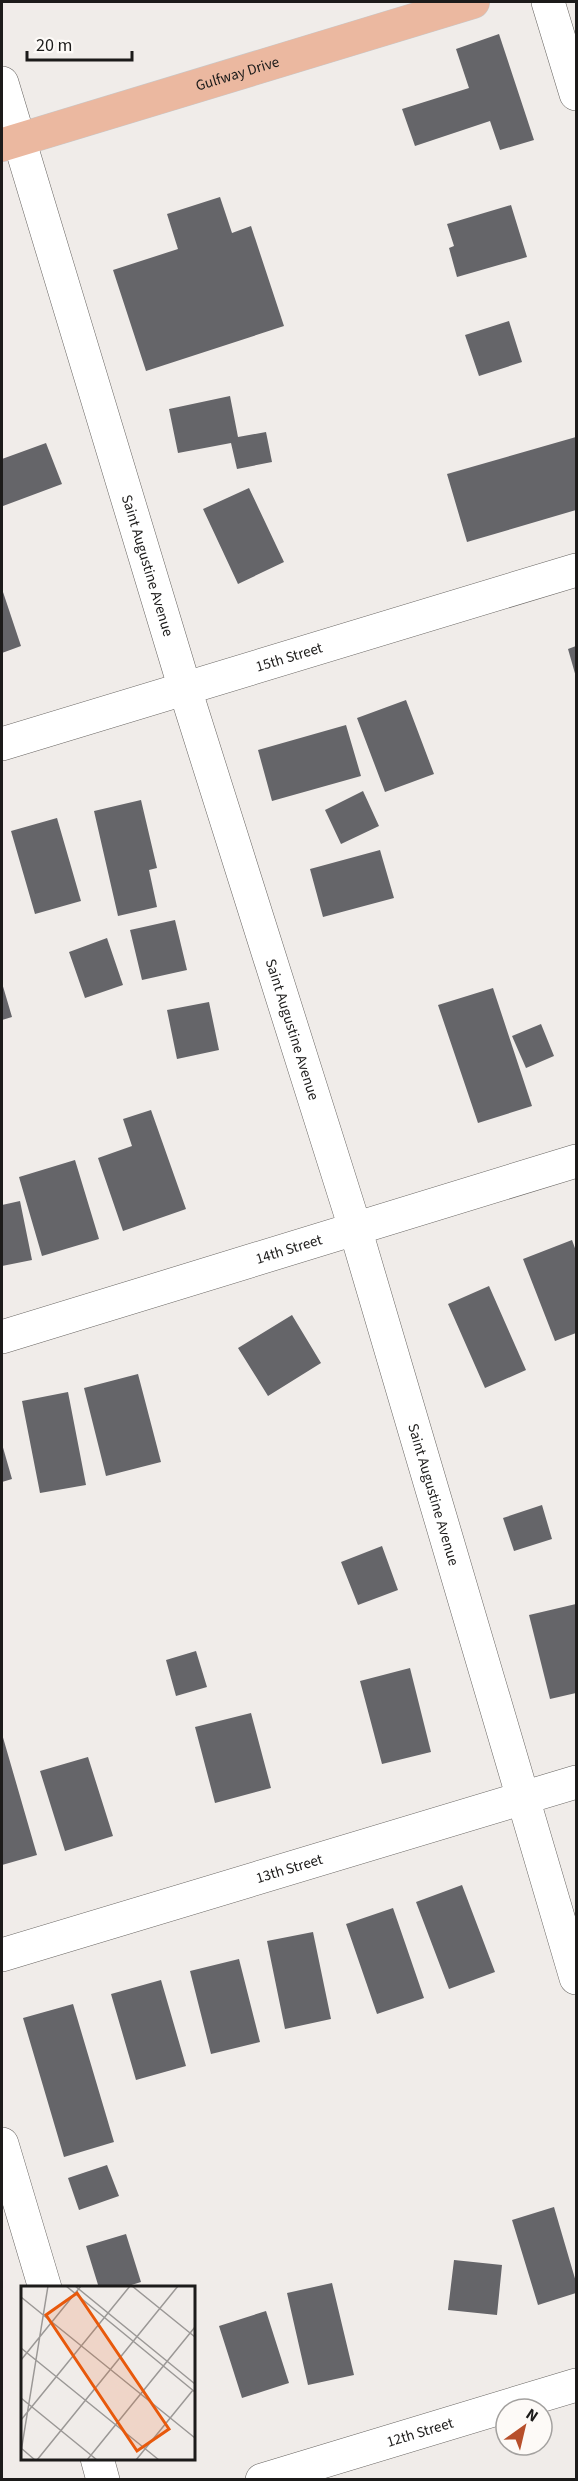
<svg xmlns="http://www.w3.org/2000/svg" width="578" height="2481" viewBox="0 0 578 2481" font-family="'Source Sans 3',sans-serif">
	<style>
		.building { fill: #656569 }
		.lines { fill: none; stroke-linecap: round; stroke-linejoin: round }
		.minor-casing { stroke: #686562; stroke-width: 34 }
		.tertiary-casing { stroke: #686562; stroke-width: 34 }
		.primary-casing { stroke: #c9c8c8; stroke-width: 34 }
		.minor { stroke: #fff; stroke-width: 33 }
		.tertiary { stroke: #fff; stroke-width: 33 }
		.primary { stroke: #ebb8a0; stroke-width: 33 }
		.labels { text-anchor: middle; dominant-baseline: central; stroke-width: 6; stroke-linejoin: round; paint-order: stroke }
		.street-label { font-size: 15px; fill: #1c1b1a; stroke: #fdfaf7 }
		.inset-road { fill: none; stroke: #9b9896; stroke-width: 1.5 }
		.view { fill: #e8590c; fill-opacity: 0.15; stroke: #e8590c; stroke-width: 3 }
		.inset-edge { fill: none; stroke: #1c1b1a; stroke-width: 3 }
	</style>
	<rect width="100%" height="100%" fill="#f0ece9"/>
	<!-- building -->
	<path class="building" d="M499,34L534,140L500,150L490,121L415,146L402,109L469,88L456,49Z
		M220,197L232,233L251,226L284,326L146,371L113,270L178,249L167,214Z
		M511,205L527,257L457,277L449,248L454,246L447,224Z
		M509,321L522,362L479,376L465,335Z
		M230,396L238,437L266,432L272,462L237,469L231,443L178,453L169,409Z
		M576,437V510L467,542L447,474Z
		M46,443L62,484L3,506L2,459Z
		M249,488L284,562L238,584L203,509Z
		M2,589L21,646L2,653Z
		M576,646V677L568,649Z
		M406,700L434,774L385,792L357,718Z
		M346,725L361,776L272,801L258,750Z
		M363,791L379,826L341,844L325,810Z
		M141,800L157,868L149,870L157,907L118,916L94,811Z
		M57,818L81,901L35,914L11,831Z
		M380,850L394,898L323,917L310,869Z
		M175,920L187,970L142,980L130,930Z
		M107,938L123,985L85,998L69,952Z
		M2,983L12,1017L2,1020Z
		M493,988L532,1106L478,1123L438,1005Z
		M209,1002L219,1050L177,1059L167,1010Z
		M541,1024L554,1056L526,1068L512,1036Z
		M151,1110L186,1209L123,1231L98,1158L132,1146L123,1119Z
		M75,1160L99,1239L42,1256L19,1177Z
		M20,1201L32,1260L2,1266V1205Z
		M572,1240L576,1251V1333L555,1341L523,1259Z
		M489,1286L526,1370L485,1388L448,1304Z
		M292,1315L321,1363L268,1396L238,1348Z
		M138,1374L161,1462L106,1476L84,1388Z
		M68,1392L86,1485L40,1493L22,1401Z
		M2,1444L12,1479L2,1482Z
		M542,1505L552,1539L514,1551L503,1518Z
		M382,1546L398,1590L358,1605L341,1562Z
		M576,1604V1693L550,1699L529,1615Z
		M196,1651L207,1687L176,1696L166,1660Z
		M410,1668L431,1752L382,1764L360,1681Z
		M251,1713L271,1788L215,1803L195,1727Z
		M2,1734L37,1855L2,1865Z
		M88,1757L113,1836L65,1851L40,1771Z
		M462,1885L495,1972L449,1989L416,1902Z
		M393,1908L424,1998L377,2014L346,1924Z
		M313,1932L331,2019L285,2029L267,1941Z
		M239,1959L260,2042L211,2054L190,1971Z
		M161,1980L186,2066L136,2080L111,1994Z
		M73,2004L114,2142L64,2157L23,2018Z
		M107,2165L119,2196L79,2210L68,2178Z
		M554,2207L576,2282V2293L538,2305L512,2220Z
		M126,2234L141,2282L122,2288H99L86,2246Z
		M454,2260L502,2265L497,2315L448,2310Z
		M332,2283L354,2375L308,2385L287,2293Z
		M266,2311L289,2383L242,2398L219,2326Z"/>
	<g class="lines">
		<defs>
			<g id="minor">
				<path id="s1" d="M2,83L185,689L355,1228L576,1978"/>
				<path id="s2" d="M2,744L576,570"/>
				<path id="s3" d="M2,1337L576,1161"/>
				<path id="s4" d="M2,1955L576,1782"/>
				<path d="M2,2144L45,2288"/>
				<path d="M97,2458L103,2480"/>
				<path id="s5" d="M262,2480L576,2385"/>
			</g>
			<path id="tertiary" d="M548,2L576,94"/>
			<g id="primary">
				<path id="s6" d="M2,145L473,2"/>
			</g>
		</defs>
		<!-- minor casing -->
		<use href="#minor" class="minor-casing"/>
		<!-- tertiary casing -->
		<use href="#tertiary" class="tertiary-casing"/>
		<!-- primary casing -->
		<use href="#primary" class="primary-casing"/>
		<!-- minor -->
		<use href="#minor" class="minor"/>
		<!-- tertiary -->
		<use href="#tertiary" class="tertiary"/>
		<!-- primary -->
		<use href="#primary" class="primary"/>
	</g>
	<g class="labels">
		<!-- street labels -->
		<g class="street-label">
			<text stroke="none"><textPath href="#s6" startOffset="246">Gulfway Drive</textPath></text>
			<text stroke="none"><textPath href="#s1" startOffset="504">Saint Augustine Avenue</textPath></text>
			<text stroke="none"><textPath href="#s2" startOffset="300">15th Street</textPath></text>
			<text stroke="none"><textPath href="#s1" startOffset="990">Saint Augustine Avenue</textPath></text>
			<text stroke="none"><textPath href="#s3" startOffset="300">14th Street</textPath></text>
			<text stroke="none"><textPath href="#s1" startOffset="1476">Saint Augustine Avenue</textPath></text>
			<text stroke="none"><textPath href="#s4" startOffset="300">13th Street</textPath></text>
			<text stroke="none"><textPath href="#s5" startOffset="165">12th Street</textPath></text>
		</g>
	</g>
	<!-- overview -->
	<g transform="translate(21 2286)">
		<rect width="174" height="174" fill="#f0ece9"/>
		<path class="inset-road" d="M45,0L174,106M54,0L174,98M111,0L174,51M0,11L174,152M0,62L138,174M0,74L60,0M0,112L76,174M0,134L109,0M0,162L14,174M0,166L27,0M16,174L157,0M66,174L174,41M115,174L172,104"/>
		<path class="view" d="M56,7L148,143L116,165L25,29Z"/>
		<rect width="174" height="174" class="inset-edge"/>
	</g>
	<!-- border -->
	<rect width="578" height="2481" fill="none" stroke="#1c1b1a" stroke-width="6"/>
	<!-- north arrow -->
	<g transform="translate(524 2427) rotate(34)"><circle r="28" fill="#fdfaf7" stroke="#a3a19f" stroke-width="1.5"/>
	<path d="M0-4.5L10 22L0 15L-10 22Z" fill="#b74f2b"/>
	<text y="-9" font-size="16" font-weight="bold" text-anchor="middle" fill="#1c1b1a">N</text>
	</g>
	<!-- scale -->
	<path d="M27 51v9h105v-9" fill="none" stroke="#1c1b1a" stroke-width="3"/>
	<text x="36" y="51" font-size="18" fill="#1c1b1a" stroke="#fdfaf7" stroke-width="4.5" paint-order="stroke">20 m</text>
</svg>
